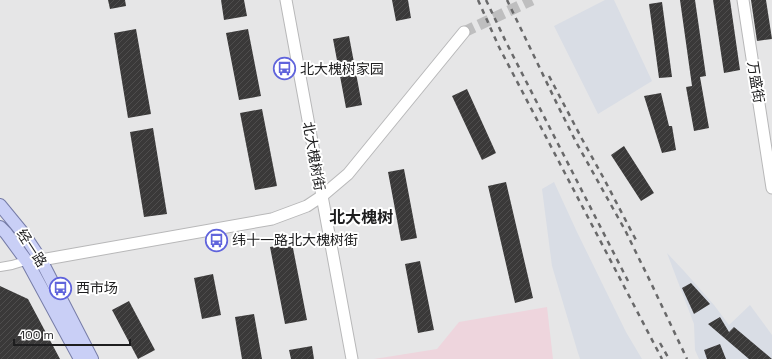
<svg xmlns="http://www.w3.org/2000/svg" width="772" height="359" viewBox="0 0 772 359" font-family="'Space Grotesk','Noto Sans SC',sans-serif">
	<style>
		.built { fill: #d9dde5 }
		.education { fill: #eed5dd }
		.building { fill: url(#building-hatch) }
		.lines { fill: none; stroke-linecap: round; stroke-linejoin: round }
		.secondary-tunnel { stroke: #bebebf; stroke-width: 11; stroke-dasharray: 11 5.5; stroke-linecap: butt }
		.street-casing { stroke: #b8b8b9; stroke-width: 10 }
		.secondary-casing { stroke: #b8b8b9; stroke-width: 13 }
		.primary-casing { stroke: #767ca7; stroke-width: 14 }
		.street { stroke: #fff; stroke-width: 8 }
		.secondary { stroke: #fff; stroke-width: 11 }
		.primary { stroke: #c9cff6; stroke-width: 12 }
		.rail { stroke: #69696a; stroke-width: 2.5; stroke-dasharray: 5 5; stroke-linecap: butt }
		.labels { text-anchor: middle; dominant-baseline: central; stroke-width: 4; stroke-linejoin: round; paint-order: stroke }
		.poi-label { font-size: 14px; fill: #1e1e1f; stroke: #fff; text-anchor: start }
		.street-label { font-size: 14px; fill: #1e1e1f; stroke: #fff }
		.quarter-label { font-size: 16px; font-weight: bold; fill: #1e1e1f; stroke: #fff }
	</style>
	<defs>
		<pattern id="building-hatch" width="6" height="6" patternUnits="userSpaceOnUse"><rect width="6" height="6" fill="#3a3939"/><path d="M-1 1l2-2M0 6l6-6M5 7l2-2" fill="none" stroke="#4e4d4d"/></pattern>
	</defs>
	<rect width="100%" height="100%" fill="#e6e6e7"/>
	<!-- built -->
	<path class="built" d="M605,0H614L652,81L598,114L554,26Z
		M554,182L577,232L626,332L642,359H580L578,353L552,266L542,189Z
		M667,253L684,271L714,305L729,325L750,305L772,335V359H699L695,350L694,324Z"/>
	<!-- education -->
	<path class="education" d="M547,307L553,359H374L437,349L459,322Z"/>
	<!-- building -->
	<path class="building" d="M108,0H125L126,6L110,9Z
		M221,0H244L247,16L224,20Z
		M392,0H408L411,18L396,21Z
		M680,0H695L706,76L700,77L709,128L694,131L686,87L692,86Z
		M713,0H730L740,70L724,73Z
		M751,0H766L772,39L757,41Z
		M662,2L672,77L659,78L649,4Z
		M136,29L151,114L128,118L114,33Z
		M248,29L261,96L239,100L226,33Z
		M349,36L362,105L346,108L333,39Z
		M467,89L496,153L482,160L452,96Z
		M661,93L669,126H672L676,150L662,153L644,96Z
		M262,109L277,186L255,190L240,113Z
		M153,128L167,214L144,217L130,132Z
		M624,146L654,193L641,201L611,155Z
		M404,169L417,238L401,241L388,172Z
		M506,182L533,298L515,303L488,186Z
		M292,243L307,320L285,324L270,247Z
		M420,261L434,330L418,333L405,264Z
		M213,274L221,315L202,319L194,278Z
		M691,283L710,304L694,314L682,288Z
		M0,286L28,299L60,359H0Z
		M129,301L155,350L138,359L112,310Z
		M254,314L262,359H242L235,317Z
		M720,317L729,332L734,327L772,359H749L708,324Z
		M720,344L726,359H707L704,350Z
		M312,346L314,359H291L289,350Z"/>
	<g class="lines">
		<!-- secondary-tunnel -->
		<path class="secondary-tunnel" d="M464,32L532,0"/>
		<defs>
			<path id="street" d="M0,267L12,265L22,262H30"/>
			<path id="secondary" d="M286,0L352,359
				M743,0L772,188
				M41,260L272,219L307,206L322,196L348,174L464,32"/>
			<path id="primary" d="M0,205L23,233L41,260L92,359
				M0,227L6,233L28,263L80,359"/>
		</defs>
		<!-- street casing -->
		<use href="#street" class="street-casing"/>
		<!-- secondary casing -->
		<use href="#secondary" class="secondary-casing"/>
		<!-- primary casing -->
		<use href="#primary" class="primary-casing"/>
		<!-- street -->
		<use href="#street" class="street"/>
		<!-- secondary -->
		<use href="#secondary" class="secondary"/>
		<!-- primary -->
		<use href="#primary" class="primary"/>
		<!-- rail -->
		<path class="rail" d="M478,0L499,47L662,359
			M486,0L506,42L628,281
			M507,0L559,108L576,142L625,230L651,283L687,359
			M549,76L582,139L603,177L637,242
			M660,343L669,359"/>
	</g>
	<!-- icons -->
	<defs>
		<symbol id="bus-ring" viewBox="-11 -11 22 22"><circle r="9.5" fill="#fff" stroke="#6064dc" stroke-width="1.5"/><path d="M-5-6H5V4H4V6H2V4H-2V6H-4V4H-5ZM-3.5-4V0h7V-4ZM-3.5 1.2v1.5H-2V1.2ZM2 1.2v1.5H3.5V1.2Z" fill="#6064dc"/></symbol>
	</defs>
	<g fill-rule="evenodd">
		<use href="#bus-ring" x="272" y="56" width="25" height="25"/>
		<use href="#bus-ring" x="204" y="228" width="25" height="25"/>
		<use href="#bus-ring" x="48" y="276" width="25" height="25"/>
	</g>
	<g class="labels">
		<!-- poi labels -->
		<g class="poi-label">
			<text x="300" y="69">北大槐树家园</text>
			<text x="232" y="240">纬十一路北大槐树街</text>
			<text x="76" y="288">西市场</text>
		</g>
		<!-- street labels -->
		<g class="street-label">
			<text transform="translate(756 82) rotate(81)">万盛街</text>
			<text transform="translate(314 156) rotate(80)">北大槐树街</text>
			<text transform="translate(32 248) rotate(57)">经一路</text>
		</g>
		<!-- quarter labels -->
		<g class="quarter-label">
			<text x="361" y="217">北大槐树</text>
		</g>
	</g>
	<!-- scale -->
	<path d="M14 339v6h116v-6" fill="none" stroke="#1e1e1f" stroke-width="2"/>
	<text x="20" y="339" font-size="12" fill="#1e1e1f" stroke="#ffffff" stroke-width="3" paint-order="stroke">100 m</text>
</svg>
